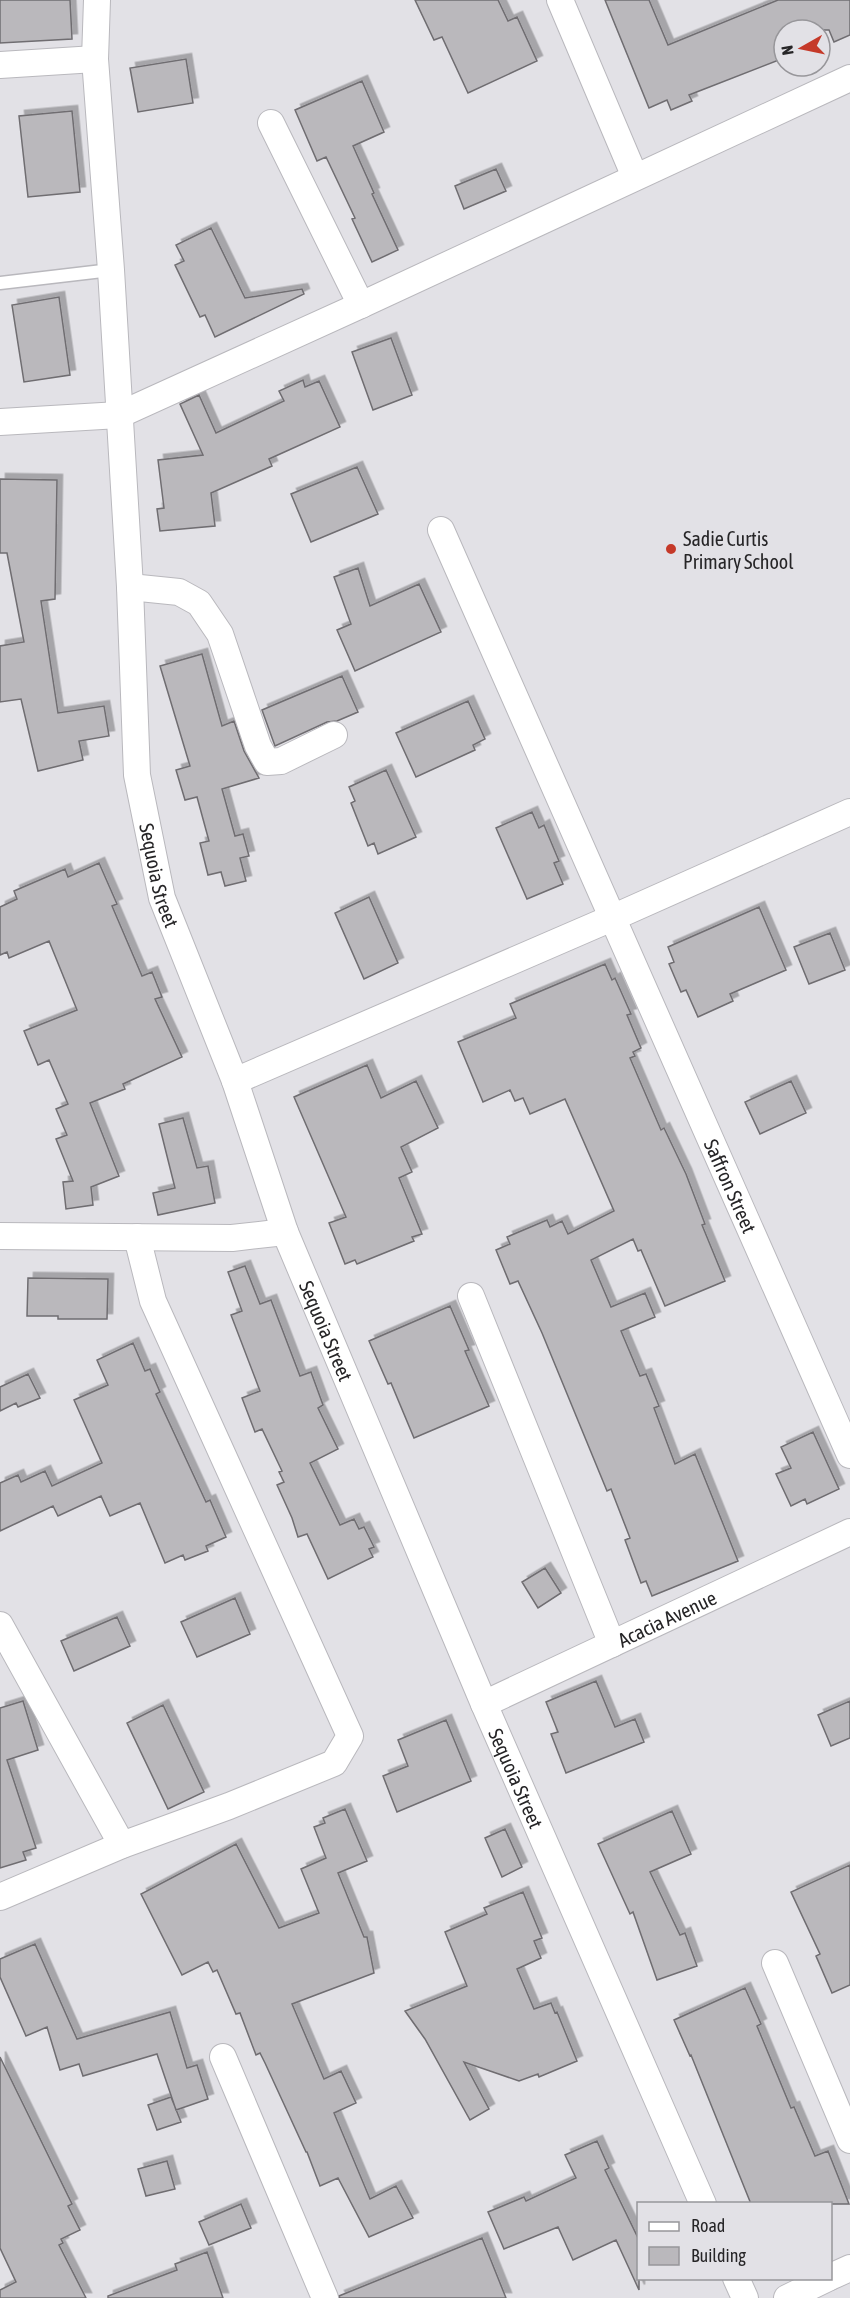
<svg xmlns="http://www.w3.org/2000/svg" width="850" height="2298" viewBox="0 0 850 2298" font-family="'Asap Condensed',sans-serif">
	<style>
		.building { fill: #bab8bc; stroke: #6f6d71; stroke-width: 1.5; filter: url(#shadow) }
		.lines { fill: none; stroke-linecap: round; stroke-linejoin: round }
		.service-casing { stroke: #b9b8bd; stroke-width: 15 }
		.minor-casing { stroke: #b9b8bd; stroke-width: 28 }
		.service { stroke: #fff; stroke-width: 12 }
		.minor { stroke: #fff; stroke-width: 26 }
		.poi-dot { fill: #c53929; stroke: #e2e1e6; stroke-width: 2 }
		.labels { text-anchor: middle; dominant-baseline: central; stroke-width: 5; stroke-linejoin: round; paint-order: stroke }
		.poi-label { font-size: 20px; fill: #262527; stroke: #e2e1e6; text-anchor: start }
		.street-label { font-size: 20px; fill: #262527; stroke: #e2e1e6 }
	</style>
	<defs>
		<filter id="shadow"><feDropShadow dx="5.5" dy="-5.5" stdDeviation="0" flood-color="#0004"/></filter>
	</defs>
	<rect width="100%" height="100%" fill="#e2e1e6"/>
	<!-- building -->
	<path class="building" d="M0,0H70L72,39L0,43Z
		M415,0H498L508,21L517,17L537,61L468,93L442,37L434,40Z
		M605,0H649L668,45L778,0H850V35L834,42L829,30H784V58L689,95L692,101L671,110L667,100L649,108Z
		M186,59L193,103L138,112L130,68Z
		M362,81L384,132L353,146L374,193L372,194L398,250L372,262L352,219L355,218L326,157L317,161L295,110Z
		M72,111L80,192L28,197L19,116Z
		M496,169L506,191L464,209L455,186Z
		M211,228L245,298L302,289L304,294L215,337L205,315L200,317L175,265L184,261L176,245Z
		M59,297L70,375L24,382L12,305Z
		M391,338L412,395L373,410L352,352Z
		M303,380L305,387L319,381L340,427L269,459L272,466L211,493L215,526L160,531L157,509L164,508L158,460L203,455L180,404L199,395L216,433L284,401L279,391Z
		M357,467L378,514L311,542L291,494Z
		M0,479L57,480L55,599L41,601L58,713L104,706L109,736L79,741L83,760L38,771L21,699L0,702V646L24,642L7,553H0Z
		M358,568L370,606L419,584L441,632L355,671L337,630L351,624L334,577Z
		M202,654L222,726L234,721L244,751L259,778L222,789L235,836L243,834L249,856L240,858L246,881L225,886L221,872L208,875L200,843L209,841L197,797L185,800L176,770L190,766L160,666Z
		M342,676L358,712L337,721L327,722L275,746L262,710Z
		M468,701L485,739L473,745L475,750L416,777L396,733Z
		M386,770L416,837L378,854L374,843L368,846L351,803L355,801L349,787Z
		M532,812L539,828L544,825L559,861L554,863L563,884L527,899L496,828Z
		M99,863L117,904L112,906L142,976L152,972L162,997L155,999L182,1057L123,1084L125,1089L90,1103L119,1176L91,1187L93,1205L66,1209L63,1182L73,1181L56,1139L67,1135L56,1109L68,1104L49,1060L38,1065L24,1031L77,1010L49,941L9,958L7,952L0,955V907L17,899L14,891L65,869L68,877Z
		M369,897L398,963L364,979L335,913Z
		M759,907L786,970L730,994L733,1001L698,1017L686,990L681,992L669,964L674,962L668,947Z
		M830,933L845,970L809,984L794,947Z
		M605,964L612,980L615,978L631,1014L627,1015L641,1048L633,1052L635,1056L630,1058L661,1130L664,1128L686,1174L705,1224L702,1225L725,1281L665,1306L641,1250L638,1251L633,1239L591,1260L611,1307L645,1293L655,1317L621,1331L640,1376L646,1374L659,1406L654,1408L675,1464L695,1454L738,1561L652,1596L646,1581L641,1583L625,1540L630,1538L611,1489L607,1491L542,1333L518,1281L510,1284L496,1250L510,1244L507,1237L547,1220L550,1227L562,1221L568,1234L614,1211L565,1099L530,1114L523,1098L515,1101L510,1090L483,1102L458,1042L516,1018L510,1004Z
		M367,1065L381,1098L416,1081L438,1128L401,1147L412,1172L399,1178L422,1234L412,1237L414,1241L357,1264L355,1260L345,1264L329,1223L346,1217L294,1097Z
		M791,1081L806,1113L760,1134L745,1102Z
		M183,1118L197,1168L208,1166L215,1203L158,1215L153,1193L175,1188L159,1124Z
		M245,1266L260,1304L271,1300L300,1376L311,1372L323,1405L318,1408L338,1449L310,1463L340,1525L354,1519L359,1529L364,1527L374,1547L369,1549L373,1557L328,1579L307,1534L298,1537L292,1518L277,1485L284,1482L279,1472L282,1471L262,1429L255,1432L242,1398L260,1391L231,1315L242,1311L228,1272Z
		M28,1278L108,1279L107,1319H58V1316H27Z
		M450,1306L469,1350L465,1351L489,1406L414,1438L391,1383L388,1384L369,1341Z
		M133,1343L145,1371L150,1369L160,1392L156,1394L206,1502L210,1500L226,1537L206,1546L208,1551L185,1560L183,1555L165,1563L140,1503L110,1516L101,1496L58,1516L53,1506L0,1531V1483L18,1475L21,1482L45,1471L52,1486L102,1463L74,1400L108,1385L97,1360Z
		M28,1374L40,1398L18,1407L16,1403L0,1411V1387Z
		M813,1432L839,1489L807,1504L805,1499L791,1506L776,1474L791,1468L781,1447Z
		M545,1568L561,1593L538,1608L522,1582Z
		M235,1598L250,1634L197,1657L181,1622Z
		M117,1617L130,1646L74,1671L61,1641Z
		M596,1681L615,1727L635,1719L644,1742L566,1773L551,1734L558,1732L546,1702Z
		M23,1701L38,1750L7,1760L36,1848L23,1852L26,1860L0,1868V1708Z
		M850,1701V1738L831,1746L818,1715Z
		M163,1705L204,1792L168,1809L127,1723Z
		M446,1720L471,1781L397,1812L383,1776L408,1766L398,1740Z
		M345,1809L367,1861L338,1873L364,1937H367L374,1973L292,2004L324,2079L341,2071L356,2103L334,2113L370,2199L396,2186L413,2218L369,2237L338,2178L320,2186L307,2152H306L265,2063L260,2053L256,2055L240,2013L236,2014L217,1970L213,1972L208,1962L182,1975L141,1894L236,1844L279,1928L319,1913L301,1869L326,1858L314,1827L325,1823L323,1818Z
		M672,1811L691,1854L650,1872L680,1935L685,1933L697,1966L657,1980L633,1912L630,1914L598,1844Z
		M505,1829L522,1867L502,1877L485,1838Z
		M850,1865V1985L832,1993L816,1956L820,1954L791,1892Z
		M523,1892L542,1938L534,1941L541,1958L517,1969L534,2009L551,2003L555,2013L557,2012L577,2061L539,2077L538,2074L519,2081L464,2062L489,2109L470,2120L425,2039L405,2011L467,1986L445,1932L487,1914L484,1908Z
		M35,1944L77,2039L170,2012L187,2068L197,2065L208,2099L176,2110L157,2054L83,2076L79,2064L60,2070L47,2027L26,2036L0,1977V1959Z
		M745,1988L761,2024L757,2026L791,2108L794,2107L815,2156L828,2151L849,2204H751L691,2055L690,2056L674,2020Z
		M0,2057L72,2204L68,2206L80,2230L61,2239L63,2243L59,2245L86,2298H0V2290L16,2282L0,2248Z
		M171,2097L181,2122L157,2130L148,2105Z
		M597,2141L609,2168L605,2170L639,2240V2290L616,2240L573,2260L558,2227L504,2249L488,2212L524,2197L526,2201L576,2178L565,2155Z
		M167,2161L175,2189L146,2196L138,2169Z
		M241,2204L251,2228L209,2245L199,2222Z
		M482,2238L506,2298H340L339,2296Z
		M207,2252L223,2298H108V2296L177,2270L175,2264Z"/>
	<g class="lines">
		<defs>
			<path id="service" d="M0,283L111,270"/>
			<g id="minor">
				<path id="s1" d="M97,0L95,59L111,270L130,587L137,775L162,898L235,1081L285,1232L484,1704L703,2204"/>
				<path d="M560,0L635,177"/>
				<path d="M0,65L95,59"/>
				<path d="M271,123L361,305"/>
				<path d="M0,422L119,415L361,305L850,78"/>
				<path id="s2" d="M441,530L850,1455"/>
				<path d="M130,587L179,592L199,603L220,634L258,746L267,762L281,761L334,735"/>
				<path d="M235,1081L612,918L850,812"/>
				<path d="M0,1236L232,1238L285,1232"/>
				<path d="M471,1296L612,1644"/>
				<path d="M0,1625L122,1845"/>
				<path id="s3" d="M484,1704L850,1532"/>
				<path d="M0,1897L122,1845L229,1806L334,1763L350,1736L153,1301L137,1237"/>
				<path d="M775,1963L850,2140"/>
				<path d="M223,2057L325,2298"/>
				<path d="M830,2277L850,2268"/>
				<path d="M736,2278L745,2298"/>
				<path d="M787,2298L828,2278"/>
			</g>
		</defs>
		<!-- service casing -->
		<use href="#service" class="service-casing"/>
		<!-- minor casing -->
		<use href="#minor" class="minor-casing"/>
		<!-- service -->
		<use href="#service" class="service"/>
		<!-- minor -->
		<use href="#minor" class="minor"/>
	</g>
	<!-- markers -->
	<circle class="poi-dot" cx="671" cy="549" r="6"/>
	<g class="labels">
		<!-- poi labels -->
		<g class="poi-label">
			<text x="683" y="538">Sadie Curtis<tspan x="683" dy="23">Primary School</tspan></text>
		</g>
		<!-- street labels -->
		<g class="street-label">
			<text stroke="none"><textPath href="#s1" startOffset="879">Sequoia Street</textPath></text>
			<text stroke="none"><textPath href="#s2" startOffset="717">Saffron Street</textPath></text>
			<text stroke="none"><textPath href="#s1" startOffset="1365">Sequoia Street</textPath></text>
			<text stroke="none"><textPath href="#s3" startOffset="202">Acacia Avenue</textPath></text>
			<text stroke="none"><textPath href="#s1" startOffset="1851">Sequoia Street</textPath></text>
		</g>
	</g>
	<!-- legend -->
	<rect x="637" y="2202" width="195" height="78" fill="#e2e1e6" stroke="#97969a" stroke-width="1.5"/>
	<rect x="649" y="2222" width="30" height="9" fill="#ffffff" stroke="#97969a" stroke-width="1.5"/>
	<text x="691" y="2232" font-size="18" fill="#262527">Road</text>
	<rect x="649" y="2247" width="30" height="18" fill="#bab8bc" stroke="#97969a" stroke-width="1.5"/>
	<text x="691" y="2262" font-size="18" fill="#262527">Building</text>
	<!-- north arrow -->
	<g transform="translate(802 48) rotate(261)"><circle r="28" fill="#e2e1e6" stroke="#97969a" stroke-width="1.5"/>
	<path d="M0-4.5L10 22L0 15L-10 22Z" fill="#c53929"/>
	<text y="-9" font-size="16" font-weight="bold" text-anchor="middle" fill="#262527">N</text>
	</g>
</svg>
